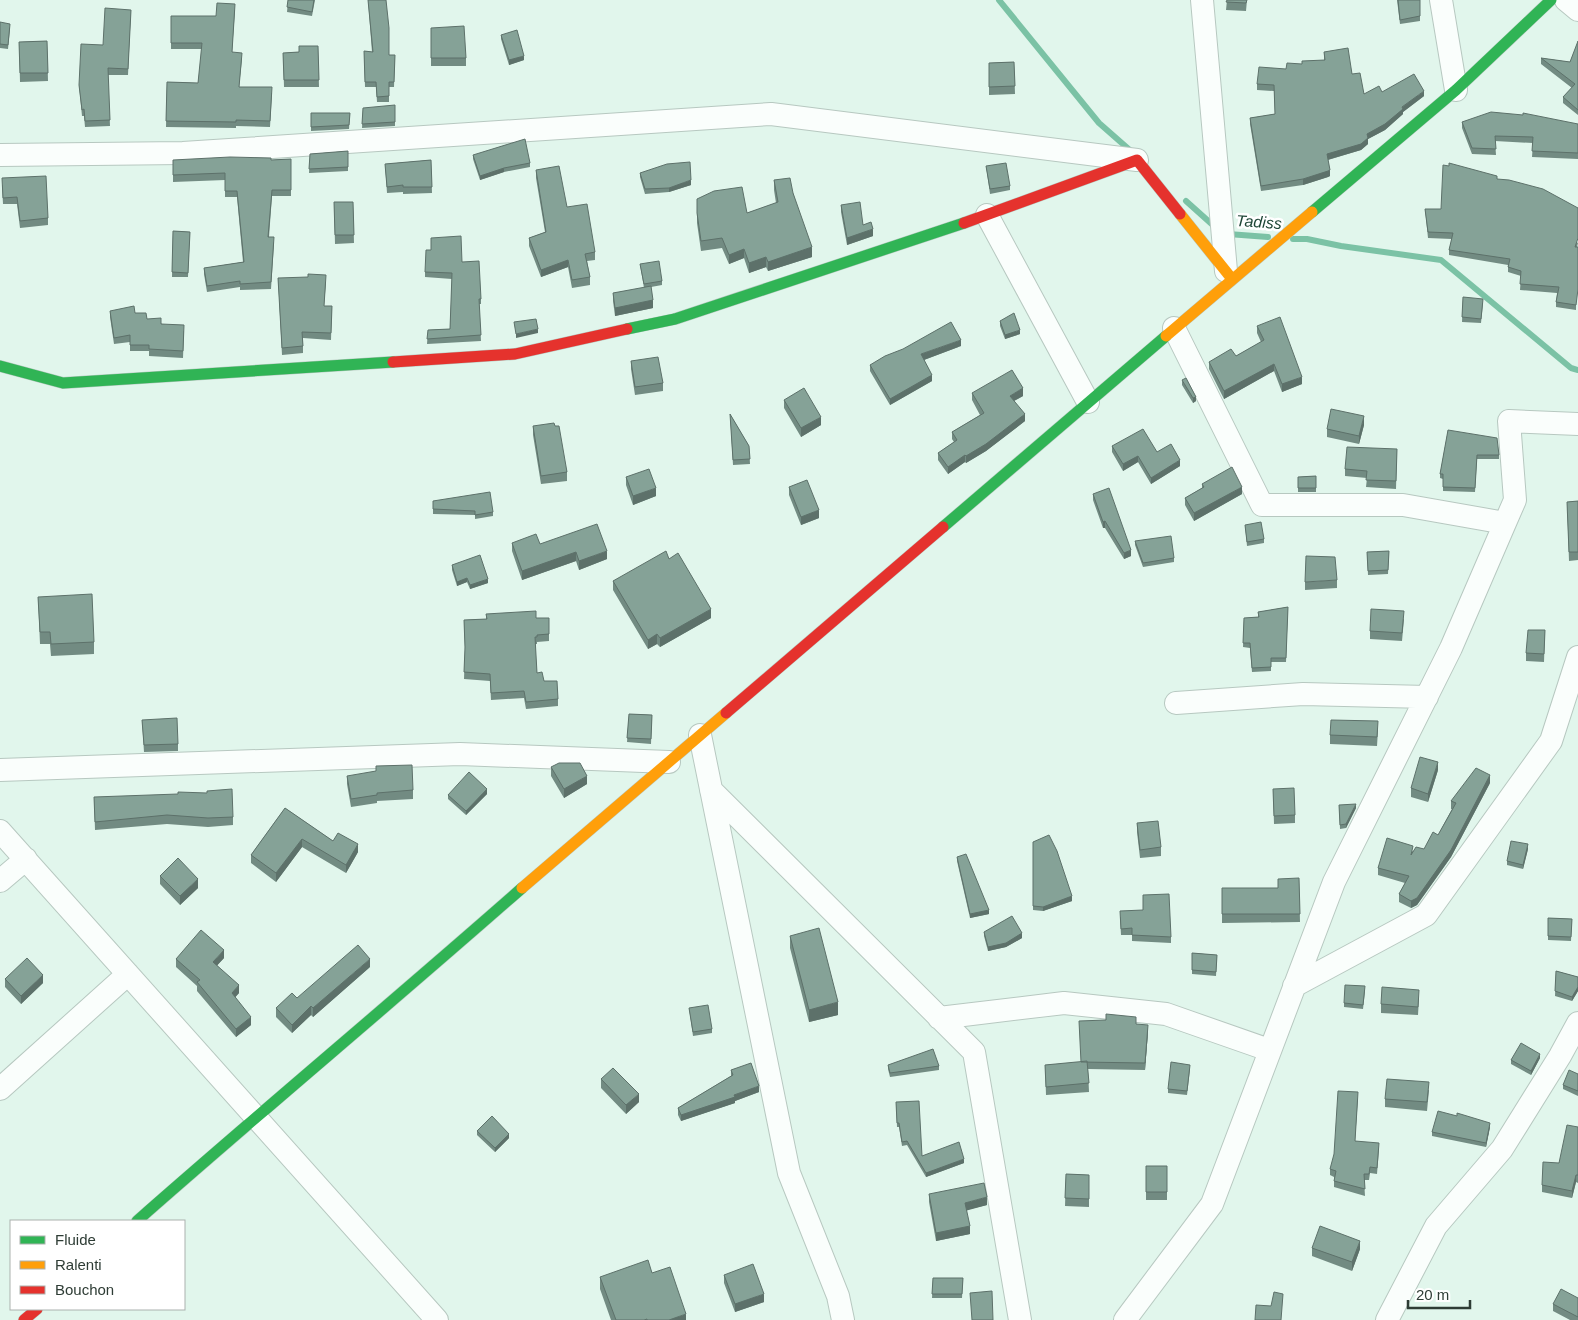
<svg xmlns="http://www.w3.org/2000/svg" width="1578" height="1320" viewBox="0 0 1578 1320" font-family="Helvetica,sans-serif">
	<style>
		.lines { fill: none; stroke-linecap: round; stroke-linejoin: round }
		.stream { stroke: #7bc2a5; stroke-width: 6 }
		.street-casing { stroke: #b7c8c0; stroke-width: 24 }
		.fast-casing { stroke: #b7c8c0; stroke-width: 12 }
		.slow-casing { stroke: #b7c8c0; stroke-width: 12 }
		.jam-casing { stroke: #b7c8c0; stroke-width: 12 }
		.street { stroke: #fafefc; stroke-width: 22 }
		.fast { stroke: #30b455; stroke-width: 11 }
		.slow { stroke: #ff9f0a; stroke-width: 11 }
		.jam { stroke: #e5322d; stroke-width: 11 }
		.wall { fill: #728b82 }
		.shaded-wall { fill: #5d716a }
		.building { fill: #85a297; stroke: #5d716a }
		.labels { text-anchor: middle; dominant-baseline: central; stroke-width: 5; stroke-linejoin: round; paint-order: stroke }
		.water-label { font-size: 16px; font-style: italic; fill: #1e4636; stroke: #fff }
	</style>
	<rect width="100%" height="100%" fill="#e1f6ec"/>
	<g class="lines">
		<!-- stream -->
		<path class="stream" d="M999,0L1099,123L1132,152
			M1186,201L1215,227
			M1228,234L1268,237
			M1293,239H1307L1341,246L1441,260L1571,368L1578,370"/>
		<defs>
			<path id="street" d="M1202,0L1226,271
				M1441,0L1456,90
				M1566,0L1578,10
				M0,155L183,153L771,114L1137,160
				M987,215L1088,402
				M1174,328L1262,505H1403L1505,523
				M1176,703L1303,694L1427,697
				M700,735L789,1173L838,1296L843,1320
				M0,770L460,754L669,762
				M711,790L974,1052L1020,1320
				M0,831L437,1320
				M0,881L26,859
				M1294,986L1426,915L1551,741L1578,657
				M939,1018L1064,1003L1166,1014L1269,1050
				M0,1089L128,974
				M1125,1320L1212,1204L1334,882L1451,648L1505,523L1515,500L1509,421L1578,424
				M1387,1320L1436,1226L1502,1149L1560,1056L1578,1023"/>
			<path id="fast" d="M1312,212L1456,90L1551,0
				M627,329L675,319L964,223
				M0,366L63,383L393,362
				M943,527L1166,336
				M137,1221C264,1109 395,1000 522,888"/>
			<path id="slow" d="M1180,214L1232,279
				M1166,336L1312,212
				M522,888L726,713"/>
			<path id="jam" d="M964,223L1137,160L1180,214
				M393,362L515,354L627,329
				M726,713L943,527
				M24,1320L37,1309"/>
		</defs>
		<!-- street casing -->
		<use href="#street" class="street-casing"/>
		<!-- fast casing -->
		<use href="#fast" class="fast-casing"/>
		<!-- slow casing -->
		<use href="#slow" class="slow-casing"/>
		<!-- jam casing -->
		<use href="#jam" class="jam-casing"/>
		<!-- street -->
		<use href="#street" class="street"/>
		<!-- fast -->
		<use href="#fast" class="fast"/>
		<!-- slow -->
		<use href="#slow" class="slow"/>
		<!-- jam -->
		<use href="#jam" class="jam"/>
	</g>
	<!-- wall -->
	<path class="wall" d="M288,0H315L312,16L287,12Z
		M368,0H386L389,55H395L394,87H389V102H377L376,87H365L364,51L372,52Z
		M1227,0H1247L1246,11L1226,10Z
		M1397,0H1420V21L1400,24Z
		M131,10L128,75H108L110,126L85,127L84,116H82L79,85L103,45Z
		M235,10L232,52L242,59L239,87L272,93L270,127L236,126V128L166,127L167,82L198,83L202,49H171V16H216Z
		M0,22L10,28L8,49L0,48Z
		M431,28L466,58V66H431Z
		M501,35L524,60L509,65L501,39Z
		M47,41L48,81L20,82L19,42Z
		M1578,42V115L1563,103V97L1572,88L1541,64V58L1570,62Z
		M318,46L319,87H284L283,53L299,52Z
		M1324,52L1352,74L1364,94L1382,92L1424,96L1403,112V114L1385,130L1368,139V144L1361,150L1328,160L1330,176L1328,177L1303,185L1261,191L1250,124V118L1275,114L1274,91L1257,90V84L1286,69L1302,64L1324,60Z
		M1014,62L1015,94L989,95V63Z
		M363,108L395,122V126L362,128Z
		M311,113H350L349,129L311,131Z
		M1462,122L1578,124V159L1532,157L1533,143L1495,141L1496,155L1472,154L1462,128Z
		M348,151V171L309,173L310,154Z
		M473,155L530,163V167L504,172L480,180L473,159Z
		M291,159V196H272L269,237L274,243L271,289L240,290V287L207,292L204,274V268L243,262L237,197H225V180L173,182V160H271Z
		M431,160L432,193L403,194V192L387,193L385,164Z
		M986,166L1010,186V190L990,194Z
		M536,170L567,207L595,252V260L587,261L590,277V285L572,288L568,267L541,277L529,246V238L545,232L536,178Z
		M640,173L691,185L669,192L645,194L640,177Z
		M1497,179L1578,243L1577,247L1576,310L1556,307V302L1557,293L1520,290L1521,276L1508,272V265L1449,255V250L1452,239L1428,238L1425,209H1441Z
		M774,180L793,193L812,257L768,271L766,267L749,273L744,258L729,264L722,248L701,251L697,223V199L747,213L776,203L774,190Z
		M2,185L48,218V225L20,228L17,204H3Z
		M334,202H353L354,243L335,244Z
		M841,205L863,225L873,236L847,245L841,212Z
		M173,231L190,232L188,277H172Z
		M462,262L481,299V304H479L481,341L427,344L428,330L450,329L452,279L425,277V272Z
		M640,264L662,281V285L651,287L653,308L615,316L613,301V293L644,288Z
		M278,278L326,282L324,306H332L331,340L303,338V353L282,355Z
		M1463,297L1483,303L1481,323L1462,322Z
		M110,311L135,313L147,319L184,331L183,358L149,356V351H130V342L114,344L110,317Z
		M1000,321L1020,334L1005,339L1000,326Z
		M1257,326L1302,384L1282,392L1274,371L1224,399L1209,369V362L1236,356L1261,342L1257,333Z
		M961,346L924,360L932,381L890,405L870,371V365Z
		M631,361L663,383V391L635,395L631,369Z
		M1182,380L1196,401L1193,403L1182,385Z
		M972,393L1023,396L1014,401L1025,421L986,451L966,463L965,462L948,474L938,460V453L954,442L952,439V432L980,415L972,400Z
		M784,400L821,425L801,437L784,408Z
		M730,414L749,446L750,464L733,465Z
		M1364,425L1359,444L1327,437V429Z
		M533,426H555L567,472V481L541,484L533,435Z
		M1448,430L1499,455V459H1477L1475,492L1443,491V479L1440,478V474Z
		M1112,446L1157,452L1180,466L1151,484L1138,462L1123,471L1112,452Z
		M1397,449L1396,489L1366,487L1367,478L1345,476V469Z
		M1316,476V492H1298V477Z
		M626,477L656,496L633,505L626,485Z
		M1202,484L1242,494L1194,521L1185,505V498L1202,488Z
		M789,487L819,518L801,525L789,495Z
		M1093,494L1131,556L1124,559L1105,528H1103L1093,500Z
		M433,501L493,512V516L475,519V515L433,514Z
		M1578,501V560L1569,561L1567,502Z
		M1245,525L1264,539V543L1247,546Z
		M1135,541L1174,558V562L1143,567L1135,545Z
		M512,543L540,544L607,559L579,570L576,561L522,580L512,551Z
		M1389,551L1388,574L1368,575L1367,552Z
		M669,559L711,618L660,647L657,644L648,649L613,590V581Z
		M452,565L488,583L470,589L467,582L457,586L452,570Z
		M1337,580V588L1305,590V582Z
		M38,597L94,642V654L51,656L50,644H40Z
		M1288,607L1286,662H1271V671L1252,672L1250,648L1243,647L1244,618L1258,617V612Z
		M486,614L536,618H549V641L537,642V644H535L537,673L558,699V706L526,709L524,698L491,700L490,681L464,679L465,650L464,620L486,619Z
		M1404,619L1402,641L1370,639V631Z
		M1545,630L1544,662L1526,661V653Z
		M629,714L652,715L651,744L627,742Z
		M142,720L178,744V751L144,752Z
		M1378,730L1377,746L1330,744V735Z
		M551,767L587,784L564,798L551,776Z
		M1438,770L1428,802L1411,797V788Z
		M347,776L413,790V799L377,801V803L351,807L347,784Z
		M1490,783L1451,857L1417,905L1411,908L1399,902V894L1405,883L1378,875V868L1413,851L1424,849L1438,835L1452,809H1451V801Z
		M1273,789L1295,815V823L1274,824Z
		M487,794L466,815L448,799V795Z
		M94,797L233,817V825L208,827L167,824L95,830Z
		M1339,805L1356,808L1346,828L1340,829Z
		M285,808L333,841L358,852L346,873L302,847L276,882L251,863V855Z
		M1137,823L1161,847V856L1140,858L1137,832Z
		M1033,842L1072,901L1043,911L1033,910Z
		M1528,849L1523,869L1507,865V861Z
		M957,857L989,914L970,918L957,861Z
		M160,876L198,888L180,905L160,884Z
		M1299,878L1300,922L1222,923V888H1278Z
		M1120,917L1171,937V943L1132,941V935H1121Z
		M1548,918L1572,919L1571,941L1548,940Z
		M984,932L1022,938L1006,947L988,951L984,936Z
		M790,936L838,1015L809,1022L790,948Z
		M1192,953L1217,955L1216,976L1192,974Z
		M224,958L217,965L239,993L235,997L251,1025L236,1037L197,991V986L176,967V959Z
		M370,967L313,1017L311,1015L292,1033L276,1017V1008L297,998Z
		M1556,971L1578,977V991L1572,1001L1555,996Z
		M5,979L43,983L21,1004L5,987Z
		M1365,991L1363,1009L1344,1007V1003Z
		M1419,998L1418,1015L1381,1013V1004Z
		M689,1008L712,1029V1033L693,1036Z
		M1136,1024L1148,1032L1145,1070L1088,1069L1089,1092L1046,1095L1045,1065L1081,1062Z
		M1540,1058L1531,1075L1511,1064V1060Z
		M888,1065L939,1066V1070L890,1077L888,1069Z
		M1190,1069L1187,1095L1168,1093V1089Z
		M731,1070L759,1092L735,1101V1103L681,1121L678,1115V1108L731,1076Z
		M1578,1074V1096L1563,1089V1085Z
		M601,1079L639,1102L626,1114L601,1088Z
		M1429,1090L1427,1111L1385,1107V1099Z
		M1358,1098L1355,1141L1379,1149L1377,1174L1370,1173L1369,1180H1364L1365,1196L1334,1187V1177L1330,1175V1169Z
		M896,1102L922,1156L964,1163L926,1177L907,1145L902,1146L899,1127H897Z
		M1457,1116L1490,1127L1486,1147L1432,1136V1132Z
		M1578,1127V1183L1576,1182L1572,1198L1542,1192V1185L1559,1163Z
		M477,1131L509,1138L495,1152L477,1135Z
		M1146,1166H1167V1200H1146Z
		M1066,1174L1089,1175V1207L1065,1206Z
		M929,1194L987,1205L966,1210L970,1234L936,1241L929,1202Z
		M1312,1248L1360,1249L1352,1271L1312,1256Z
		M724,1275L764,1302L735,1312L724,1283Z
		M600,1277L686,1320H611L600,1289Z
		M933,1278H963L962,1298H932Z
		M1578,1298V1320H1570L1553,1311V1304Z"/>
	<!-- shaded-wall -->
	<path class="shaded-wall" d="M524,56V60L509,65V60Z
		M1424,91V96L1403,112V114L1385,130L1368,139V144L1361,150L1327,160V154L1367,134Z
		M504,168V172L480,180V176Z
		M1330,170V176L1328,177L1303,185V179Z
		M691,180V185L669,192V188Z
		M873,229V236L847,245V238Z
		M812,247V257L768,271V262Z
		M744,249V258L729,264V255Z
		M766,257V267L749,273V263Z
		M568,260V267L541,277V270Z
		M653,300V308L615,316V308Z
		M538,329V333L516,338V334Z
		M1020,330V334L1005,339V335Z
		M961,340V346L921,361V354Z
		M1274,364V371L1224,399V391Z
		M932,375V381L890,405V399Z
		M1302,377V384L1282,392V384Z
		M1023,388V396L1010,403V396Z
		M1196,397V401L1193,403V398Z
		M1025,414V421L986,451L966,463V456Z
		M1364,416V425L1359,444V436Z
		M821,417V425L801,437V428Z
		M965,455V462L948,474V467Z
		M1138,456V462L1123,471V464Z
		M1180,460V466L1151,484V478Z
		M1242,487V494L1194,521V513Z
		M656,488V496L633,505V496Z
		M819,510V518L801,525V517Z
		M1105,521V528H1103V522Z
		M1131,550V556L1124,559V553Z
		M607,551V559L579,570V561Z
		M576,552V561L522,580V571Z
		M467,578V582L457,586V582Z
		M488,579V583L470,589V585Z
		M711,609V618L660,647V638Z
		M657,634V644L648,649V640Z
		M1438,762V770L1428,802V794Z
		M1490,775V783L1451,857L1417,905L1411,908V901Z
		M587,776V784L564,798V789Z
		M487,789V794L466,815V811Z
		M1356,804V808L1346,828V824Z
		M302,839V847L276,882V873Z
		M358,844V852L346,873V865Z
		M1528,844V849L1523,869V865Z
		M198,879V888L180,905V896Z
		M1072,896V901L1043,911V907Z
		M989,910V914L970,918V914Z
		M1022,933V938L1006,947L988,951V947Z
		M224,950V958L213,970V962Z
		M370,959V967L313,1017V1008Z
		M43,975V983L21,1004V996Z
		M239,985V993L232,1001V993Z
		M1578,987V991L1572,1001V997Z
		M838,1002V1015L809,1022V1010Z
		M311,1006V1015L292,1033V1025Z
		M251,1017V1025L236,1037V1029Z
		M1148,1025V1032L1145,1070V1063Z
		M1540,1054V1058L1531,1075V1071Z
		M759,1086V1092L735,1101V1103L681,1121V1115Z
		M639,1094V1102L626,1114V1105Z
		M1490,1123V1127L1486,1147V1143Z
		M509,1134V1138L495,1152V1148Z
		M964,1159V1163L926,1177V1173Z
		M1576,1175V1182L1572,1198V1191Z
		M987,1197V1205L965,1211V1203Z
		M970,1226V1234L936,1241V1233Z
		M1360,1241V1249L1352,1271V1262Z
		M764,1294V1302L735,1312V1304Z
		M686,1314V1320H669Z"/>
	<!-- building -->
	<path class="building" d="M288,0H314L312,12L287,7Z
		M368,0H386L389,28V55H395L394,82H389V96L377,97L376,82H365L364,51L373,52Z
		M1227,0H1247L1246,3L1226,2Z
		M1398,0H1420V16L1400,20Z
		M217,3L235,4L232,52L242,53L239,87H272L270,121L236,120V122L166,121L167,82L198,83L202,43H171V16H216Z
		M105,8L131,10L128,69L108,68L110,120L85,121L84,109L82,110L79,85L81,44L103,45Z
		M0,22L10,24L8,45L0,44Z
		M464,26L466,58H431V28Z
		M517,30L524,56L509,60L501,35Z
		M47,41L48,73H20L19,42Z
		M1578,41V110L1563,97L1575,84L1541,58L1570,62Z
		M299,46H318L319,80H284L283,53L299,52Z
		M1348,48L1352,74L1360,73L1364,94L1379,86L1382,92L1414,74L1424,91L1402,107L1403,109L1385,124L1367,134L1368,138L1361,144L1327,154L1330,170L1328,171L1303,179L1261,186L1250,118L1275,114L1274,85L1257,84L1259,67L1286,69L1287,63L1302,64V61L1325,60L1324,52Z
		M1014,62L1015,86L989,87V63Z
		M395,105V122L362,124L363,108Z
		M1491,112L1523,115V113L1578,124V153L1532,151L1533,137L1495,136L1496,149L1472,148L1462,122Z
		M311,113H350L349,125L311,127Z
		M525,139L530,163L504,168L480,176L473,155Z
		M348,151V167L309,169L310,154Z
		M230,157L271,158V160L291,159V190H272L268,237H274L271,282L240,284V281L207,286L204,268L244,262L237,191H225V173L173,175V160Z
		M431,160L432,187H403V185L387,187L385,164Z
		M690,162L691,180L669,188L645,189L640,173L667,164Z
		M1006,163L1010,186L990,189L986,166Z
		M1449,163L1497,176V179L1509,180L1543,189L1578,208V238L1575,247H1578V289L1576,305L1556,302L1559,287L1520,284L1521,271L1508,267L1510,259L1449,250L1453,233L1428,232L1425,209H1441L1443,165L1449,166Z
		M559,166L567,207L587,204L595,252L585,254L590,277L572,280L568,260L541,270L529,238L546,232L536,170Z
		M46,176L48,218L20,221L17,197L3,198L2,178Z
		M790,178L793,193L812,247L768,262L766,257L749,263L744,249L729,255L722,238L701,241L697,213V199L714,191L742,187L747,213L778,202L774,180Z
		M334,202H353L354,235H335Z
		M860,202L863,225L871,222L873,229L847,238L841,205Z
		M173,231L190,232L188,273L172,272Z
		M461,236L462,262L479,261L481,299H479L481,335L427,339L428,330L450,329L452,273L425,272L426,250H431V238Z
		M659,261L662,281L644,284L640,264Z
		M308,274L326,275L324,306H332L331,333L302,332L303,346L282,348L278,278L308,277Z
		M651,286L653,300L615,308L613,293Z
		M1463,297L1483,299L1481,319L1462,317Z
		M134,306L135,313H146L147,319L161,318V324L184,325L183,351L149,349V345H130V335L114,338L110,311Z
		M1014,313L1020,330L1005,335L1000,321Z
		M1280,317L1302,377L1282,384L1274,364L1224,391L1209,362L1231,349L1236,356L1264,340L1257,326Z
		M536,319L538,329L516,334L514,322Z
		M951,322L961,340L921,354L932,375L890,399L870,365L885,356L903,349Z
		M658,357L663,383L635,387L631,361Z
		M1012,370L1023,388L1010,396L1025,414L986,444L966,456L965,455L948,467L938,453L957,440L952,432L984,413L972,393Z
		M1186,378L1196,397L1193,398L1182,380Z
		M804,388L821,417L801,428L784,400Z
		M1331,409L1364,416L1359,436L1327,429Z
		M730,414L749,446L750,459L733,460Z
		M554,423L555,426H559L567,472L541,476L533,426Z
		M1143,429L1157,452L1171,444L1180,460L1151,478L1138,456L1123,464L1112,446Z
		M1448,430L1497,438L1499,455H1477L1475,488L1443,487V474H1440Z
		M1347,447L1397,449L1396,481L1366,480L1367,471L1345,469Z
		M1232,467L1242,487L1194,513L1185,498L1204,487L1202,484Z
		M649,469L656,488L633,496L626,477Z
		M1316,476V488H1298V477Z
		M807,480L819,510L801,517L789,487Z
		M1109,488L1131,550L1124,553L1105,521L1103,522L1093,494Z
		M490,492L493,512L475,515V511L433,509V501Z
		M1578,501V552H1569L1567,502Z
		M1261,522L1264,539L1247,542L1245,525Z
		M597,524L607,551L579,561L576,552L522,571L512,543L536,534L540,544Z
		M1171,536L1174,558L1143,563L1135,541Z
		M666,551L669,559L678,553L711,609L660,638L657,634L648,640L613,581Z
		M1389,551L1388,570L1368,571L1367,552Z
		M480,555L488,579L470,585L467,578L457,582L452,565Z
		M1306,556L1335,557L1337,580L1305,582Z
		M92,594L94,642L51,644L50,632H40L38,597Z
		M1288,607L1286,658H1271V667L1252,668L1250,643H1243L1244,618L1259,617L1258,612Z
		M1371,609L1404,611L1402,633L1370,631Z
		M536,611V618H549V634L537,635V637H535L537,673L542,672L544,681H557L558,699L526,702L524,691L491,693L490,674L464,672L465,647L464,620L487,619L486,614Z
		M1528,630H1545L1544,654L1526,653Z
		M629,714L652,715L651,739L627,738Z
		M177,718L178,744L144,745L142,720Z
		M1331,720L1378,721L1377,737L1330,735Z
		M1420,757L1438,762L1428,794L1411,788Z
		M559,763H580L587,776L564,789L551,767Z
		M412,765L413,790L377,793V795L351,799L347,776L376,771V766Z
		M1476,768L1490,775L1451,850L1417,898L1411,901L1399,894L1409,876L1378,868L1387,838L1413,846L1411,855L1416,847L1424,849L1433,832L1438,835L1456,803L1451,801Z
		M469,772L487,789L466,811L448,795Z
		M1294,788L1295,815L1274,816L1273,789Z
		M232,789L233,817L208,818L167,815L95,822L94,797L178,794V792L207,793V791Z
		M1356,804L1346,824L1340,825L1339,805Z
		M285,808L333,841L338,833L358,844L346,865L302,839L276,873L251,855Z
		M1158,821L1161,847L1140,850L1137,823Z
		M1049,835L1057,851L1072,896L1043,907L1033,906V842Z
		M1511,841L1528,844L1523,865L1507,861Z
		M966,854L989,910L970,914L957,857Z
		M178,858L198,879L180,896L160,876Z
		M1299,878L1300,914H1222V888H1278V879Z
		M1169,894L1171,937L1132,935V928L1121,929L1120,911L1143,910V895Z
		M1012,916L1022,933L1006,943L988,947L984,932Z
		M1548,918L1572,919L1571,937L1548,936Z
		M819,928L838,1002L809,1010L790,936Z
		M201,930L224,950L213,962L239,985L232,993L251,1017L236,1029L197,982L200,980L176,959Z
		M358,945L370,959L313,1008L311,1006L292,1025L276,1008L292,993L297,998Z
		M1192,953L1217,955L1216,972L1192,970Z
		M27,958L43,975L21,996L5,979Z
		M1556,971L1578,977V987L1572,997L1555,991Z
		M1345,985L1365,986L1363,1005L1344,1003Z
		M1382,987L1419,990L1418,1007L1381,1004Z
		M708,1005L712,1029L693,1032L689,1008Z
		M1106,1014L1136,1017V1024L1148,1025L1145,1063L1081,1062L1079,1021L1106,1020Z
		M1521,1043L1540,1054L1531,1071L1511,1060Z
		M933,1049L939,1066L890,1073L888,1065Z
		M1087,1061L1089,1083L1046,1087L1045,1065Z
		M1171,1062L1190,1065L1187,1091L1168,1089Z
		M751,1063L759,1086L734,1095L735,1097L681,1115L678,1108L733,1075L731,1070Z
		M613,1068L639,1094L626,1105L601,1079Z
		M1569,1070L1578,1074V1091L1563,1085Z
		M1387,1079L1429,1082L1427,1102L1385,1099Z
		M1338,1091L1358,1092L1355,1141L1379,1143L1377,1168L1370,1167L1369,1174H1364L1365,1189L1334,1181L1336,1171L1330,1169L1334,1154Z
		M919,1101L922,1156L959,1142L964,1159L926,1173L907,1141L902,1142L899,1123H897L896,1102Z
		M1438,1111L1457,1116V1113L1490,1123L1486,1143L1432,1132Z
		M492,1116L509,1134L495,1148L477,1131Z
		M1567,1125L1578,1127V1175H1576L1572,1191L1542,1185L1543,1162L1559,1163Z
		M1146,1166H1167V1192H1146Z
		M1066,1174L1089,1175V1199L1065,1198Z
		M984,1183L987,1197L965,1203L970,1226L936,1233L929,1194Z
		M1320,1226L1360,1241L1352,1262L1312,1248Z
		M648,1260L652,1273L670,1267L686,1314L669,1320H647V1319L644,1320H616L600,1277Z
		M753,1264L764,1294L735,1304L724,1275Z
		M933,1278H963L962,1294H932Z
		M1561,1289L1578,1298V1317L1553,1304Z
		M992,1291L993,1320H972L970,1293Z
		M1274,1292L1283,1294L1281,1320H1255L1256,1305L1271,1306Z"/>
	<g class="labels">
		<!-- water labels -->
		<g class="water-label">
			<text transform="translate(1259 222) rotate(4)">Tadiss</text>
		</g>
	</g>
	<!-- legend -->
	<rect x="10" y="1220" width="175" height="90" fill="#ffffff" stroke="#abb1ae"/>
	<rect x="20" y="1236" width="25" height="8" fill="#30b455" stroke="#abb1ae"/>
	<text x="55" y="1245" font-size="15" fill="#2e3c35">Fluide</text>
	<rect x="20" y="1261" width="25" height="8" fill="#ff9f0a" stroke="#abb1ae"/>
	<text x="55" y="1270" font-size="15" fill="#2e3c35">Ralenti</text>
	<rect x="20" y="1286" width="25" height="8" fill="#e5322d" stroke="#abb1ae"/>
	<text x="55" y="1295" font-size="15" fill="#2e3c35">Bouchon</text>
	<!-- scale -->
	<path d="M1408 1300v8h62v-8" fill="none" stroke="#2e3c35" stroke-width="2.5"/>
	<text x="1416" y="1300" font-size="15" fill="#2e3c35" stroke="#ffffff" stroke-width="4" paint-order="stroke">20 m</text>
</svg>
